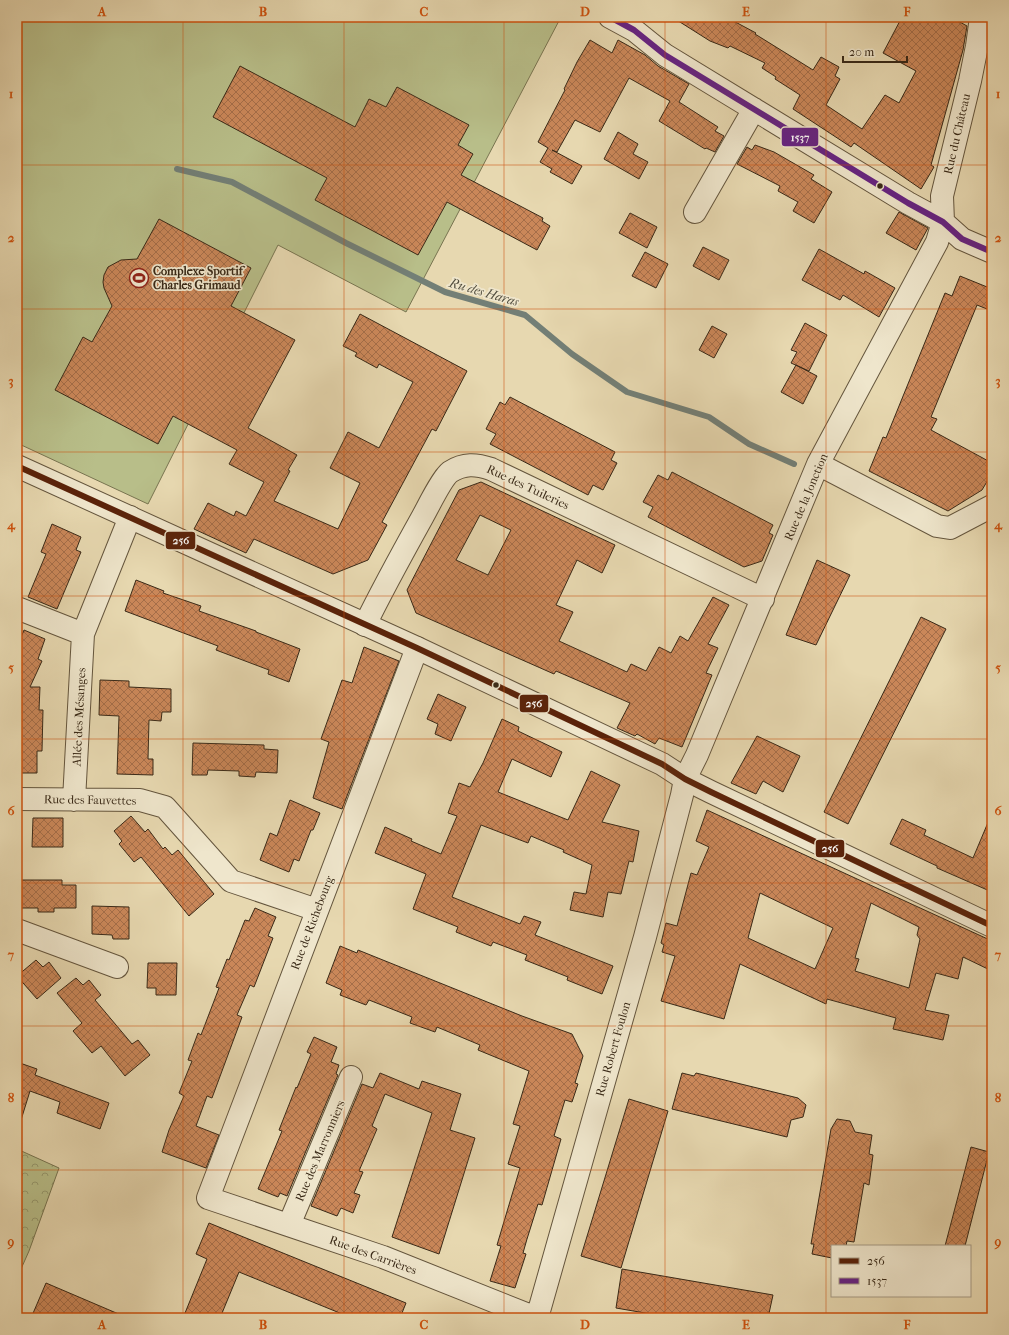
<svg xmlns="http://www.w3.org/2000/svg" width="1009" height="1335" viewBox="0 0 1009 1335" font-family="'IM FELL French Canon',serif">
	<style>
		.park { fill: url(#park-crowns); stroke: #787450 }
		.garden { fill: #b8be89; stroke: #787450 }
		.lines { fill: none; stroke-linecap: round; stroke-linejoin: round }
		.stream { stroke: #737f76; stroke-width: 6 }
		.building { fill: url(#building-cross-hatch); stroke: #392917; fill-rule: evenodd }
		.minor-casing { stroke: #64553d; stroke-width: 24 }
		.tertiary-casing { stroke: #64553d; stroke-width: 24 }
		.minor { stroke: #efe6cc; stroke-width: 22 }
		.tertiary { stroke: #efe6cc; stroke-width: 22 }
		.bus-1-casing { stroke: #efe6cc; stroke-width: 9 }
		.bus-2-casing { stroke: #efe6cc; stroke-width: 9 }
		.bus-1 { stroke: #5a2209; stroke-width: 6 }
		.bus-2 { stroke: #662483; stroke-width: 6 }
		.grid { fill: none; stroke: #ce520e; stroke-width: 1; stroke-opacity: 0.55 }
		.bus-dot { fill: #392917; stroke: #efe6cc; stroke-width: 1.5 }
		.labels { text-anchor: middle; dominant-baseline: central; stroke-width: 3.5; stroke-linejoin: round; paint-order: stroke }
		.street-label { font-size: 12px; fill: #392917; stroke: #efe6cc }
		.poi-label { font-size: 12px; font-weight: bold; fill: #392917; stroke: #efe6cc; text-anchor: start }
		.water-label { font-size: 13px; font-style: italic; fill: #514d3e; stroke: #efe6cc }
		.line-badge { stroke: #efe6cc; stroke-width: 1.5 }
		.badge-label { font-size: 11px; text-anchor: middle; font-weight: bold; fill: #fff }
		.neatline { fill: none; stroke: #ce520e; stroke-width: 1.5 }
		.grid-label { font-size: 13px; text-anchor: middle; font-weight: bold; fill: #ce520e }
	</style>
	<defs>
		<pattern id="park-crowns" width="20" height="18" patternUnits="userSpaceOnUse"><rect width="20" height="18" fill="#b8be89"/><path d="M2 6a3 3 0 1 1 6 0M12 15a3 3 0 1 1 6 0" fill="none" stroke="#979a6f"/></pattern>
		<pattern id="building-cross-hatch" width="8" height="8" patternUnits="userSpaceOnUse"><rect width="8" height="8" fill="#ca8759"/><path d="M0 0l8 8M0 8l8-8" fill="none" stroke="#a56e49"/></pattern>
	</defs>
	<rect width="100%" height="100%" fill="#e7d8b0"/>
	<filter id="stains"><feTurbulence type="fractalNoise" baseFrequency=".005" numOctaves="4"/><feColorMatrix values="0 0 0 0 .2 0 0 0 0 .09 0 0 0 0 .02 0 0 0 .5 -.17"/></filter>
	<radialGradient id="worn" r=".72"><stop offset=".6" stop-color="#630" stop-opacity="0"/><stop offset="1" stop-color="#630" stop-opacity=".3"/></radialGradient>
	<!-- park -->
	<path class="park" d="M17,1149L59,1168L29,1251L17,1278Z"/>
	<!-- garden -->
	<path class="garden" d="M17,17H561L406,312L278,245L148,504L17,443Z"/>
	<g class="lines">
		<!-- stream -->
		<path class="stream" d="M177,169L232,182L346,243L445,292L525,315L572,354L627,392L709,417L749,444L794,464"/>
	</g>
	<!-- building -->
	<path class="building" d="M672,17H726L756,33L755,34L813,70L821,57L839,67L835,76L840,79L826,105L862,129L885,95L899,103L916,71L883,53L902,17H951L967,26L963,50L931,165L934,167L921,189L854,143L851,147L793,109L800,95L775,79L776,77L762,68L765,63L730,46L728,48L710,41Z
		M590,40L612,53L618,40L645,55L658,66L689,84L679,102L718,127L715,131L724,136L715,152L706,148L705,149L659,121L670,101L629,78L600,132L575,120L557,152L552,150L582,166L572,184L550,172L552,169L540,162L548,148L538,142L565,90L564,89L577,62Z
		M240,66L355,127L369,99L386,107L397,87L469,125L458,145L473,154L461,175L543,218L542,221L550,226L537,250L447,202L418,255L315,200L327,178L213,117Z
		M618,132L638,144L633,154L648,162L639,179L604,159Z
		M755,145L774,152L814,175L811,179L832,192L814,223L793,211L798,202L778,191L780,186L737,164L747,147L752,150Z
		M899,212L928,228L916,250L886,233Z
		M630,213L657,227L647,248L619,233Z
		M159,219L251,268L231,306L295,340L248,428L297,455L288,470L290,471L274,501L338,529L360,483L330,468L348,432L379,448L413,382L379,364L377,368L355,356L357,353L343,346L360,314L467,371L436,431L432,429L382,522L387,525L368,560L333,574L254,539L246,553L194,529L208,503L234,516L236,511L246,516L264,482L229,464L237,450L173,416L158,444L55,390L83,337L92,342L112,306L104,288L103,282L104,275L108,267L121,260L137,259Z
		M703,247L729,260L719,280L693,266Z
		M819,249L864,274L865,271L895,288L879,317L843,295L840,300L802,280Z
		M645,252L668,264L656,288L632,276Z
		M960,276L992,289V311L977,305L931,417L937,419L931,430L992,463V473L982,490L948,511L869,471L883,437L886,438L945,293L952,296Z
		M805,323L827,335L809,371L791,363L797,352L791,350Z
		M712,326L727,334L714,358L699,350Z
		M796,365L817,376L803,404L781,392Z
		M510,397L615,452L611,460L617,463L603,490L593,485L588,495L490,444L496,434L486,429L500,402L505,405Z
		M672,472L773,525L769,533L773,535L762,561L744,567L648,517L653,507L643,502L658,475L668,480Z
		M481,482L615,545L602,573L577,560L556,605L573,612L559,641L627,672L631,664L646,671L659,647L671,653L680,636L688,641L713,597L729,605L708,644L718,648L706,673L712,675L682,747L659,738L655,744L637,734L635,736L617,728L630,703L556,671L554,674L416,613L407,590L459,490ZM480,515L511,530L488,575L456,560Z
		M52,524L81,537L76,550L81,552L57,609L28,597L46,554L41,552Z
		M817,560L850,575L816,645L786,635Z
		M136,580L164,591L163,593L201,606L199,611L256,631V632L300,649L289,682L268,674L269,670L216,650L218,646L125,611Z
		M921,617L946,629L848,824L824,812Z
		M24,630L45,639L38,659L42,661L30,687H40L39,710H43L42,751H37V773H17V647Z
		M364,647L399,661L342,809L313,798L329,742L321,739L342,680L352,683Z
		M100,680L129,681V687L171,689V712H162L161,721L149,720L148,759H153V775L117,774L119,716L99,715Z
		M438,694L466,707L451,741L435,734L438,724L427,719Z
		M502,719L519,727L518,731L562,752L551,777L512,759L498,792L568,820L591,771L620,785L602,822L639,831L633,862L629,861L621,894L608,892L603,917L570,910L574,892L586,894L592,865L563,852L564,850L531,836L528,843L481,825L452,897L520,924L524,916L541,922L535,935L613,966L602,994L567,980L568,977L525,960L527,955L493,942L491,946L456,932L458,927L413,909L426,874L375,853L385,827L412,839L411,841L441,854L457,816L448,813L459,783L470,787L483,763Z
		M757,736L800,756L783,792L763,781L756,794L731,783Z
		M193,743L264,745V749L278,750L277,773L256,772L255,777L239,776V771L208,770L207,775H192Z
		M290,800L320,813L313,830H311L299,861L294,859L289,872L260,860L270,833L277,836Z
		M707,810L992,941V971L963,957L958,979L936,973L925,1010L949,1015L943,1040L893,1029L896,1018L827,999L826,1004L740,964L724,1019L661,1001L675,956L662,952L664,945L661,943L666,923L677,926L691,873L697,875L709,847L696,841ZM760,893L833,928L815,969L748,938ZM871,903L919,927L917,935L920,939L909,988L855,971L859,959L855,958Z
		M992,813V892L937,868V866L890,844L902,819L926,830L924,835L973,858Z
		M131,816L145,832L148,829L163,849L165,847L172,855L178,850L214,894L189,916L141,857L134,862L119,844L122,841L114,831Z
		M33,818H63V847H32Z
		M17,880H62V885H76V908H54V912H38V908H17Z
		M92,906L129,907V939H113L112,935L92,934Z
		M255,908L276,917L268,936L273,938L254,987L250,985L237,1015L242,1017L212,1098L207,1096L196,1126L219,1135L206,1168L162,1152L169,1130L184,1096L179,1093L192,1061L188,1060L198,1033L201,1035L219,988L216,987L227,959L229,960L245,920L249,921Z
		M340,946L357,953L358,950L522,1016L572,1034L583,1056L575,1083L578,1084L572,1102L565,1100L554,1136L561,1139L542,1205L538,1204L527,1239L523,1253L526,1254L515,1288L490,1281L501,1246L497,1245L520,1168L508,1164L520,1126L513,1124L529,1071L478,1050L480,1045L437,1027L435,1032L410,1023L412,1017L369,1000L366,1005L340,995L342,990L326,983Z
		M36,960L43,967L49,962L61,978L37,999L17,976Z
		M148,963H177L176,995H156V988H147Z
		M76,978L83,985L89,980L101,995L95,1000L132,1044L138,1040L150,1055L125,1076L101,1046L92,1053L73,1031L82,1023L57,993Z
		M314,1037L337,1047L331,1062L339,1065L336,1074L338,1075L287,1196L280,1193L278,1197L258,1189L282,1131L279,1130L296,1087L297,1088L311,1054L307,1052Z
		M17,1062L37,1069L35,1075L109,1103L100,1129L57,1113L60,1102L30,1091L21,1120H17Z
		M380,1073L419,1089L422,1081L461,1094L450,1130L475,1138L439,1254L392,1237L432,1113L385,1094L372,1126L377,1129L359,1171L363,1172L354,1193L360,1195L353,1213L341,1208L337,1216L311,1206L362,1084L373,1088Z
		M682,1073L694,1076L696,1073L798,1098L806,1105L803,1117L791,1120L787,1137L672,1109Z
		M629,1099L668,1111L621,1268L581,1256Z
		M837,1119L850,1121L855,1132L872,1135L869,1154L873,1155L869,1185L864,1183L854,1242L847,1241L846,1246H832V1258L812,1254L814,1244H811L831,1129Z
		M971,1147L989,1152L965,1246H945Z
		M209,1223L406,1303L400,1318H352L239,1272L220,1318H183L207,1259L196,1254Z
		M622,1269L773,1295L768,1318H674L616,1308Z
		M46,1283L128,1318H31Z"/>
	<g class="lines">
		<defs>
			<path id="minor" d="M610,17L634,30L665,55L908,203L943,222L962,239L992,252
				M695,212L754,109
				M818,464L937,526L950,528L992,506
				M17,608L83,634
				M365,625C383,588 403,552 423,516C428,507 442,478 450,472C464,463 476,464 491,469L763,599
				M417,648L208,1198L383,1257L536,1318
				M17,799L140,800L165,807L231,881L317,910
				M74,800L83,634L130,517
				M17,930L117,967
				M289,1225L351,1077
				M537,1318L645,937L682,795L685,779L697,755L818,464L937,242L943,222L942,196L970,81L977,46L981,17"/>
			<path id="tertiary" d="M17,466L417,648L662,764L685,779L711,792L992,926"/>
		</defs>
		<!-- minor casing -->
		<use href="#minor" class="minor-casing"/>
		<!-- tertiary casing -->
		<use href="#tertiary" class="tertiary-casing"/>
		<!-- minor -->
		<use href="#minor" class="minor"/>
		<!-- tertiary -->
		<use href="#tertiary" class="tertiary"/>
		<defs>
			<path id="bus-1" d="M17,466L417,648L662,764L685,779L711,792L992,926"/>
			<path id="bus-2" d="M610,17L634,30L665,55L908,203L943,222L962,239L992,252"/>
		</defs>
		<!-- bus-1 casing -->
		<use href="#bus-1" class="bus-1-casing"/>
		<!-- bus-2 casing -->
		<use href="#bus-2" class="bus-2-casing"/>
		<!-- bus-1 -->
		<use href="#bus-1" class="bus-1"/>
		<!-- bus-2 -->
		<use href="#bus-2" class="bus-2"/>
	</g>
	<!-- grid -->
	<path class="grid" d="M183,17V1318M344,17V1318M504,17V1318M665,17V1318M826,17V1318M17,165H992M17,309H992M17,452H992M17,596H992M17,739H992M17,883H992M17,1026H992M17,1170H992"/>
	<!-- icons -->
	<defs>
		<symbol id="stadium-ring" viewBox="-11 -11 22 22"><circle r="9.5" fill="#efe6cc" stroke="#8f2418" stroke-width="1.5"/><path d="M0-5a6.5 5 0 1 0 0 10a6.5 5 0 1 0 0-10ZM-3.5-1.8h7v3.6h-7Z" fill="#8f2418"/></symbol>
	</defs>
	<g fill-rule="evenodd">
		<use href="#stadium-ring" x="128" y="267" width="22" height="22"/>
	</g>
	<!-- markers -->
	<g class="bus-dot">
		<circle cx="880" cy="186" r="3.5"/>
		<circle cx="496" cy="685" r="3.5"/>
	</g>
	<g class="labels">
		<!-- street labels -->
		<g class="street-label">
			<text transform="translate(957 134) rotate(-77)">Rue du Château</text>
			<text transform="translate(528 487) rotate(25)">Rue des Tuileries</text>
			<text transform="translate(806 497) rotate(-67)">Rue de la Jonction</text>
			<text transform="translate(79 717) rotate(-87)">Allée des Mésanges</text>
			<text transform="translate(90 800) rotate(1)">Rue des Fauvettes</text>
			<text transform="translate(312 923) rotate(-69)">Rue de Richebourg</text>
			<text transform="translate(613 1049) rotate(-74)">Rue Robert Foulon</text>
			<text transform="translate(320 1151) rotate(-67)">Rue des Marronniers</text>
			<text transform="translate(373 1255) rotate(20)">Rue des Carrières</text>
		</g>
		<!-- poi labels -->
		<g class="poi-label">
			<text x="153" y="271">Complexe Sportif<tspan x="153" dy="14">Charles Grimaud</tspan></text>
		</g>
		<!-- water labels -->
		<g class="water-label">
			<text transform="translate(484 292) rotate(16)">Ru des Haras</text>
		</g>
	</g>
	<g class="line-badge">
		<rect x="781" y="127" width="38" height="20" rx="4" fill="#662483"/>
		<rect x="165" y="531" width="31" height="19" rx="4" fill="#5a2209"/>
		<rect x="519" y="694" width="30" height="19" rx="4" fill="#5a2209"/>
		<rect x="815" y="839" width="30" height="19" rx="4" fill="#5a2209"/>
	</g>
	<g class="badge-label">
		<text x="800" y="141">1537</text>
		<text x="181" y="544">256</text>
		<text x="534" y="707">256</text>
		<text x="830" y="852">256</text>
	</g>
	<!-- margin -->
	<rect width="1009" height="1335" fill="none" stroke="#e7d8b0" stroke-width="44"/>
	<!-- legend -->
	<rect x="831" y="1245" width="140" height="52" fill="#efe6cc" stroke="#a69a84"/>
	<rect x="839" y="1258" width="20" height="6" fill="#5a2209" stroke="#a69a84"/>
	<text x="867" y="1265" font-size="12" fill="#392917">256</text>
	<rect x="839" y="1278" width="20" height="6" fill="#662483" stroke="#a69a84"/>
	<text x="867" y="1285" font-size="12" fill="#392917">1537</text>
	<!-- scale -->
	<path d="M843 56v6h64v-6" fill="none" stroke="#392917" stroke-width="2"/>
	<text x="849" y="56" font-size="12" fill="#392917" stroke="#efe6cc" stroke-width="3" paint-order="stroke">20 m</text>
	<rect x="22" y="22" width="965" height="1291" class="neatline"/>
	<g class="grid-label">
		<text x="102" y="16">A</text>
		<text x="263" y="16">B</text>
		<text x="424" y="16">C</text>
		<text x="585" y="16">D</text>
		<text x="746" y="16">E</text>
		<text x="907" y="16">F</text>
		<text x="11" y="98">1</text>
		<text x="998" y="98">1</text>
		<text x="11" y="242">2</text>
		<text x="998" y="242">2</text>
		<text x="11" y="385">3</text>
		<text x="998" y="385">3</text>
		<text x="11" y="529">4</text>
		<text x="998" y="529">4</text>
		<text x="11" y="672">5</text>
		<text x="998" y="672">5</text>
		<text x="11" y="815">6</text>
		<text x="998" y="815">6</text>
		<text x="11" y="959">7</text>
		<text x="998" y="959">7</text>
		<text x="11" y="1102">8</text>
		<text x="998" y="1102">8</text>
		<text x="11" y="1246">9</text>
		<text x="998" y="1246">9</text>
		<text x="102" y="1329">A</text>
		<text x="263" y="1329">B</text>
		<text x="424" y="1329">C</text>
		<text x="585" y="1329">D</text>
		<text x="746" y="1329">E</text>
		<text x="907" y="1329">F</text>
	</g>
	<rect width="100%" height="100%" filter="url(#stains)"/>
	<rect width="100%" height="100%" fill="url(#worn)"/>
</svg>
